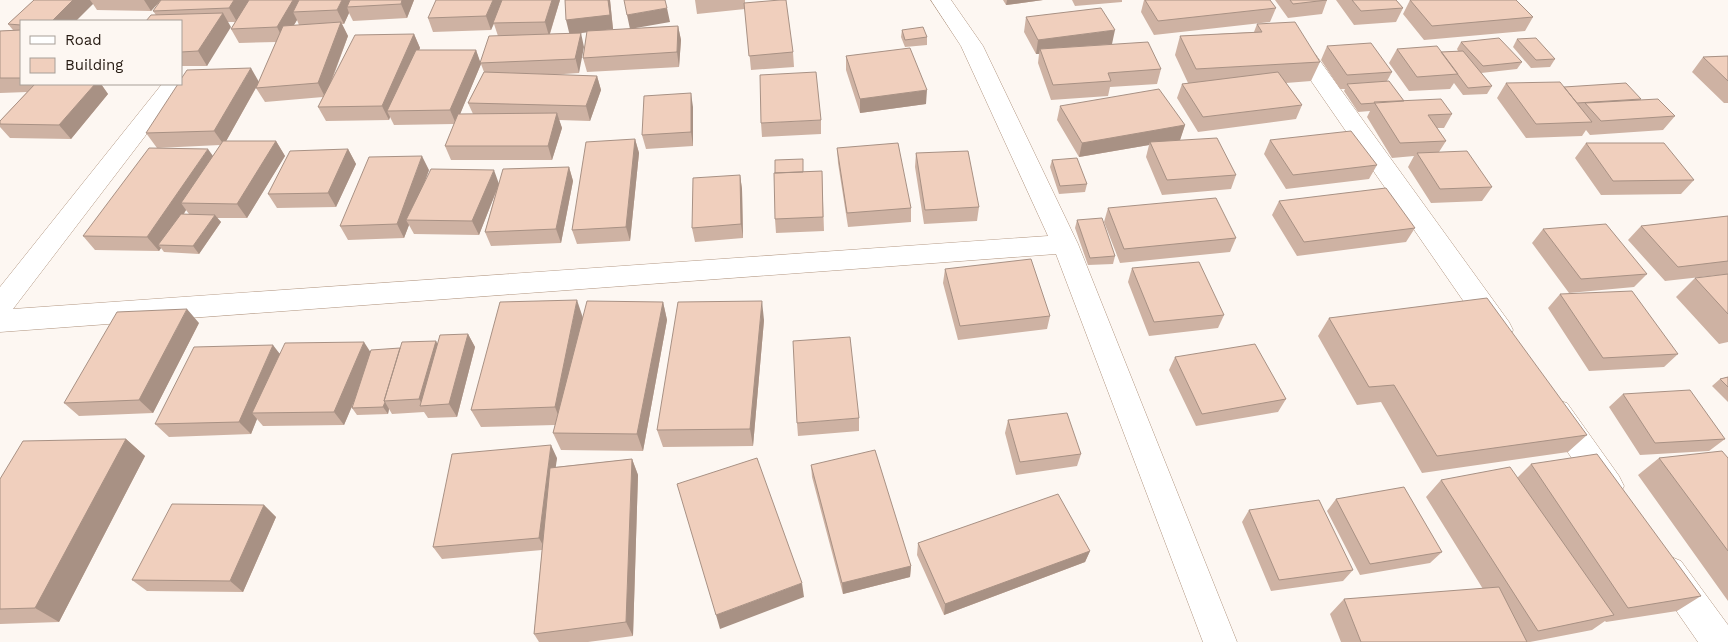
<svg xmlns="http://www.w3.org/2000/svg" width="1728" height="642" viewBox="0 0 1728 642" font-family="'Work Sans',sans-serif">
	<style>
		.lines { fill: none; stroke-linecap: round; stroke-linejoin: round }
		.street-casing { stroke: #b0947f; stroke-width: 1 }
		.street { fill: #fff; fill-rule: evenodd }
		.wall { fill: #ceb2a3; fill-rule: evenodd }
		.shaded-wall { fill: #a89184 }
		.building { fill: #f0cfbd; stroke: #a89184 }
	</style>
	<rect width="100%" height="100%" fill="#fdf7f2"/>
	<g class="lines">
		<defs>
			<path id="street" d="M931,0H951L983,46L1078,244L1237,642H1203L1056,254L0,332V287L162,84H181V80L184,84L181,89L13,309L1048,236L961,46Z
				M1307,53L1315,54L1509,322L1513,330L1509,338L1499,341L1489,338L1296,59L1299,54Z
				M1557,400L1567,403L1619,476L1624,486L1619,496L1608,500L1597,496L1547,421L1542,412L1547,403Z
				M1669,556L1681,561L1728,625V642H1698L1657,583L1652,572L1657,561Z"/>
		</defs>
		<!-- street casing -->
		<use href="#street" class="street-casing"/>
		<!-- street -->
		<use href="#street" class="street"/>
	</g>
	<!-- wall -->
	<path class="wall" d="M34,0H414L407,18L353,21L349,13L344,24H342L348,36L331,83L414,34L420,48L419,50H476L480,63L498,36L494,24L491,30L433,32L428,18L560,0L550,34L570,33L565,0H610L613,29L604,30L678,26L681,40L679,67L587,72L583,58L587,32L581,33L579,73L549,75L597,76L601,90L590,121L559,120L562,128L552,160H451L445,146L454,124L394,125L390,117L389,120L326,121L318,107L323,97L265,102L256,88L226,141H276L285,156L247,218H217L221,222L199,254L164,252L161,248L159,251L95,250L83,236L213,156L220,145L157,148L146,133L259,82L276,42L239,43L231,29L235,22H228L207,66H181V21L156,15L153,11L161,0L151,11L97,10L93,4L21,21V84H101L108,94L71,139L10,138L0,127V121L27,92L0,93V31L13,30L8,24ZM297,20L299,25H294ZM481,64L484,72L468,103L473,114H460ZM186,210L189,214H184Z
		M695,0H745V3L793,52L794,67L751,70L745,9L697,14Z
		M1003,0H1043L1006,5Z
		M1072,0H1122V2L1075,6Z
		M1144,0H1270L1276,8L1270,22L1154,35L1141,12Z
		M1275,0H1327L1322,14L1288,18Z
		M1336,0H1396L1403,8L1396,22L1354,25Z
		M1410,0L1533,17L1525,31L1424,40L1403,14Z
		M1026,17L1112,44L1161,69L1157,84L1110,87L1108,96L1051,100L1038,63L1039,54H1036L1024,32Z
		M1257,24L1320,62L1311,81L1286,83L1302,105L1296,119L1198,132L1177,98L1182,84L1188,83L1175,55L1180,36L1254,32Z
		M902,30L927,37V45L905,47L901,37Z
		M1517,39L1555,59L1550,67L1531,68L1513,47Z
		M1461,42L1522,62L1517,69L1481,73L1492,86L1487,94L1463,95L1454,83L1450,89L1409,91L1389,63L1397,49L1441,52L1458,51L1457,49Z
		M1327,46L1392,72L1387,81L1404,101L1452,114L1444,128H1437L1446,141L1439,152L1492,187L1482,201L1431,203L1408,167L1414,156L1392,158L1367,117L1370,111L1358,112L1344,91L1345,89H1340L1321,60Z
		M846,56L926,104L860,113L846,70Z
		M1728,56V103H1724L1692,72L1703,57Z
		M1506,83L1564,87L1641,99L1640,100L1675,116L1663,130L1590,135L1586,130L1582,136L1526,138L1497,98Z
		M1060,106L1185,125L1180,140L1173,141L1236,175L1231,189L1162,195L1146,157L1149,145L1079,157L1057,120Z
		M693,107V146L646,149L642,135Z
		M821,120V134L762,137L761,123Z
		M635,139L639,153L630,241L577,244L572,230Z
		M1270,140L1377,165L1369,179L1286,189L1264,154Z
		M1586,143L1694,180L1681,194L1601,195L1575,158Z
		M837,148L911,208V222L848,227L838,163Z
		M348,149L356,164L336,207L277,208L268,194Z
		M916,153L979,207L977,221L924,224L915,167Z
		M1052,160L1087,184L1085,192L1059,194L1050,167Z
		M569,167L573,181L561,243L491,246L485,232L496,192L479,235L414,234L409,225L404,238L348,240L340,226L429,170L425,180L499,183Z
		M822,171L824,231L776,233L775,219V173Z
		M740,175L742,189L743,238L695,242L692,228Z
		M1279,201L1415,228L1406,242L1297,256L1272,215Z
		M1108,208L1236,238L1230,252L1120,263L1104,222Z
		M1728,216V274L1665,281L1628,240L1641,226Z
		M1077,220L1115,256L1113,264L1088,265L1075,228Z
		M1543,229L1647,274L1634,287L1569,293L1532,243Z
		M1132,268L1224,315L1218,328L1149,336L1128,282Z
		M945,269L1050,316L1047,329L958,340L943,283Z
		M1728,274V342L1719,344L1676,297L1695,278Z
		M1560,294L1678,354L1664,367L1589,371L1548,308Z
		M663,302L667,320L643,451L561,450L553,433L555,425L481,427L471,410L583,317Z
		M1329,318L1587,435L1568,452L1422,473L1381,402L1357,405L1318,336Z
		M764,320L753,446L663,447L657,430Z
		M199,323L153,413L79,416L64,403Z
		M468,334L475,347L457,417L428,418L424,412L392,414L389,409L388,414L357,415L352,408L354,402L344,425L263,426L257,419L251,434L169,437L155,424L280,353L370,352L400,348L436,341L437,344Z
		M1175,357L1286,399L1278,412L1196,426L1169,370Z
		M1728,377V402L1712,386L1720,379Z
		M1623,394L1725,439L1709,451L1640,455L1609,407Z
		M859,418V431L798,436L797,423Z
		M1008,420L1081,454L1077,466L1016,475L1005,433Z
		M126,439L145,456L59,622L0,624V479Z
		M557,458L555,467L632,459L638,475L633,636L588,642H539L534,634L542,550L442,559L433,547Z
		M1659,458H1728V601L1638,475Z
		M1531,464L1701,596L1677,611L1606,622L1605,621L1592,630L1530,642H1341L1330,614L1344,599L1483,589L1426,497L1441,480L1517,478Z
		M811,465L911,566L910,577L843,594L812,477Z
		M1336,499L1442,552L1430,563L1360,575L1327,511Z
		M264,505L276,517L243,592L147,591L132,580Z
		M1249,510L1353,570L1343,581L1271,591L1242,522Z
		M918,543L1090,551L1085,562L944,615L917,555Z"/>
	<!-- shaded-wall -->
	<path class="shaded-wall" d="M73,0H90L93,4L76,21H52Z
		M144,0H161L151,11Z
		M234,0H250L237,22L229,8Z
		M293,0H308L293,12L297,20L284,41L277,27Z
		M342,0H355L347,7L349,13L344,24L337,10Z
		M402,0H414L407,18L401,4Z
		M493,0H503L491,30L486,16Z
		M552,0H560L549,36L545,22Z
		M608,0H610L613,29L581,33L584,47L579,73L566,20Z
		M1007,0H1043L1006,5Z
		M667,8L670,22L630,29L627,15Z
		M223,13L231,27L207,66L198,51Z
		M341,22L348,36L325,97L318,83Z
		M678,26L681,40L679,67L677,52Z
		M1115,30L1112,44L1040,49L1039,54H1036L1038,40Z
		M414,34L420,48L393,111H387L390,117L389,120L382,106Z
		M476,50L481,64L456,124L450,110Z
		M251,68L259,82L224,145L214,131Z
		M597,76L601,90L590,121L586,106Z
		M95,84H101L108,94L71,139L59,125Z
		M927,90L926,104L860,113V99Z
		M691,93L693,107V146L691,132Z
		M557,113L562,128L552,160L548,146Z
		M1185,125L1180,140L1151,145L1150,142L1149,145L1079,157L1082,143Z
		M635,139L639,153L630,241L626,227Z
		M276,141L285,156L247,218L237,204Z
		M208,149L218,163L181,203L186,210L163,245H158L161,248L159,251L147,237Z
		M348,149L356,164L336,207L328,193Z
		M422,156L429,170L411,220H406L409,225L404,238L397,224Z
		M569,167L573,181L561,243L556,229Z
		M494,170L499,184L479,235L472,221Z
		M740,175L742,189L743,238L741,224Z
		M215,215L221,222L199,254L193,246Z
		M577,300L583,318L562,425L555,407Z
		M762,301L764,320L753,446L750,429Z
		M663,302L667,320L643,451L637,434Z
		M187,309L199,323L153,413L139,400Z
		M468,334L475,347L457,417L449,404Z
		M436,341L443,355L423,405L419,399Z
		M364,342L373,356L344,425L334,412Z
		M273,345L283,358L252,413L257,419L251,434L239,422Z
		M385,402L389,409L388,414L383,407Z
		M126,439L145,456L59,622L35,608Z
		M551,445L557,458L545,549L539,538Z
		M632,459L638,475L633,636L626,622Z
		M264,505L276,517L243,592L230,581Z
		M1090,551L1085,562L944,615L945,604Z
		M911,566L910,577L843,594L842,583Z
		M802,583L804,597L720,629L716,615Z"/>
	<!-- building -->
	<path class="building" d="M34,0H73L52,21H21V25L8,24Z
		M161,0H234L229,8L153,11Z
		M249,0H293L277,27L231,29Z
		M299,0H342L337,10L293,12Z
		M350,0H402L401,4L347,7Z
		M436,0H493L486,16L428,18Z
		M502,0H552L545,22L493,23Z
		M565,0H608L610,15L566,20Z
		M624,0H665L667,8L627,15Z
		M780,0H786L793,52L749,56L744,3Z
		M1145,0H1270L1276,8L1158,21Z
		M1290,0H1327L1293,4Z
		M1352,0H1396L1403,8L1361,11Z
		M1410,0H1516L1533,17L1432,26Z
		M1101,8L1115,30L1038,40L1026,17Z
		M223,13L198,51L181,52V21H146L151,15Z
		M341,22L318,83L256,88L283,26Z
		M1295,22L1320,62L1196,69L1180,36L1262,32L1257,24Z
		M678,26L677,52L583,58L587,31Z
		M923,27L927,37L905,40L902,30Z
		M21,30V78H0V31Z
		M581,33L575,59L480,63L489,36Z
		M414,34L382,106L318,107L355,35Z
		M1499,38L1522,62L1483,66L1461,42Z
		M1536,38L1555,59L1536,60L1517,39Z
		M1148,42L1161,69L1108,73L1111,81L1053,85L1040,49Z
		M1371,43L1392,72L1347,75L1327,46Z
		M1437,46L1458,74L1417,77L1397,49Z
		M910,48L927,90L860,99L846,56Z
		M416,50H476L450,110L387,111Z
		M1463,51L1492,86L1468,88L1441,52Z
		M1728,56V81L1703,57Z
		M251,68L214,131L146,133L178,84H181V79L187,70Z
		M484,72L597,76L586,106L468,103Z
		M816,72L821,120L761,123L760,75Z
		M1278,72L1302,105L1203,117L1182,84Z
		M1389,81L1404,101L1361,104L1347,84Z
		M1560,82L1592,122L1536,124L1506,83Z
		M1626,83L1641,99L1577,103L1564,87Z
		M35,84H95L59,125L0,124V121Z
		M1159,89L1185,125L1082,143L1060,106Z
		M691,93V132L642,135L644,96Z
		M1441,99L1452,114L1428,115L1446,141L1400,143L1374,102Z
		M1658,99L1675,116L1601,121L1585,103Z
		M557,113L548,146H445L458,114Z
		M1351,131L1377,165L1293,175L1270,140Z
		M1217,138L1236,175L1167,180L1150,142Z
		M635,139L626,227L572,230L586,142Z
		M223,141H276L237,204L181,203Z
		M898,143L911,208L847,213L837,148Z
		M1586,143H1664L1694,180L1613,181Z
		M149,148L208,149L147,237L83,236Z
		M348,149L328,193L268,194L290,151Z
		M968,151L979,207L925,210L916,153Z
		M1467,151L1492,187L1440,189L1417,153Z
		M422,156L397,224L340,226L369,157Z
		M1077,158L1087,184L1060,186L1052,160Z
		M803,159V172L775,173V160Z
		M569,167L556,229L485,232L503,169Z
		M431,169L494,170L472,221L406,220Z
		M822,171L823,217L775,219L774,173Z
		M740,175L741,224L692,228L693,178Z
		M1386,188L1415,228L1304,242L1279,201Z
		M1216,198L1236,238L1124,249L1108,208Z
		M181,214L215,215L193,246L158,245Z
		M1728,216V261L1678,267L1641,226Z
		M1102,218L1115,256L1090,258L1077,220Z
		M1606,224L1647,274L1581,279L1543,229Z
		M1031,259L1050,316L960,326L945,269Z
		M1199,262L1224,315L1154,322L1132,268Z
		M1728,274V314L1695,278Z
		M1632,291L1678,354L1603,358L1560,294Z
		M1487,298L1587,435L1437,456L1394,385L1369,387L1329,318Z
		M577,300L555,407L471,410L500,302Z
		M587,301L663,302L637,434L553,433Z
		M762,301L750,429L657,430L678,302Z
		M187,309L139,400L64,403L117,312Z
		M468,334L449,404L420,406L440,335Z
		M850,337L859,418L797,423L793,341Z
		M436,341L419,399L384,401L402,342Z
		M364,342L334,412L252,413L285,343Z
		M1255,344L1286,399L1202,414L1175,357Z
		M273,345L239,422L155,424L194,347Z
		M400,348L384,401L385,402L383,407L352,408L371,350Z
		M1728,377V387L1720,379Z
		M1690,390L1725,439L1655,443L1623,394Z
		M1067,413L1081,454L1020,462L1008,420Z
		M126,439L35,608L0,609V479L23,441Z
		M551,445L539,538L433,547L452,454Z
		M875,450L911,566L842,583L811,465Z
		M1722,451L1728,458V551L1659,458Z
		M1597,454L1701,596L1628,608L1531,464Z
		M757,458L802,583L716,615L677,484Z
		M632,459L626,622L534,634L550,468Z
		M1510,467L1614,615L1538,631L1441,480Z
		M1404,487L1442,552L1370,564L1336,499Z
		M1058,494L1090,551L945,604L918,543Z
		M1319,500L1353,570L1279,580L1249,510Z
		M172,504L264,505L230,581L132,580Z
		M1499,587L1527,642H1361L1344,599Z"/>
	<!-- legend -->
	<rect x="20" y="20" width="162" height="65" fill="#fdf7f2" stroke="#a79f98"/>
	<rect x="30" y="36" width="25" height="8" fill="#ffffff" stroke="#a79f98"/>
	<text x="65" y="45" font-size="15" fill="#251a12">Road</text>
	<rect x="30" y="58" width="25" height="15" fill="#f0cfbd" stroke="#a79f98"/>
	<text x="65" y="70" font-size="15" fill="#251a12">Building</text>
</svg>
